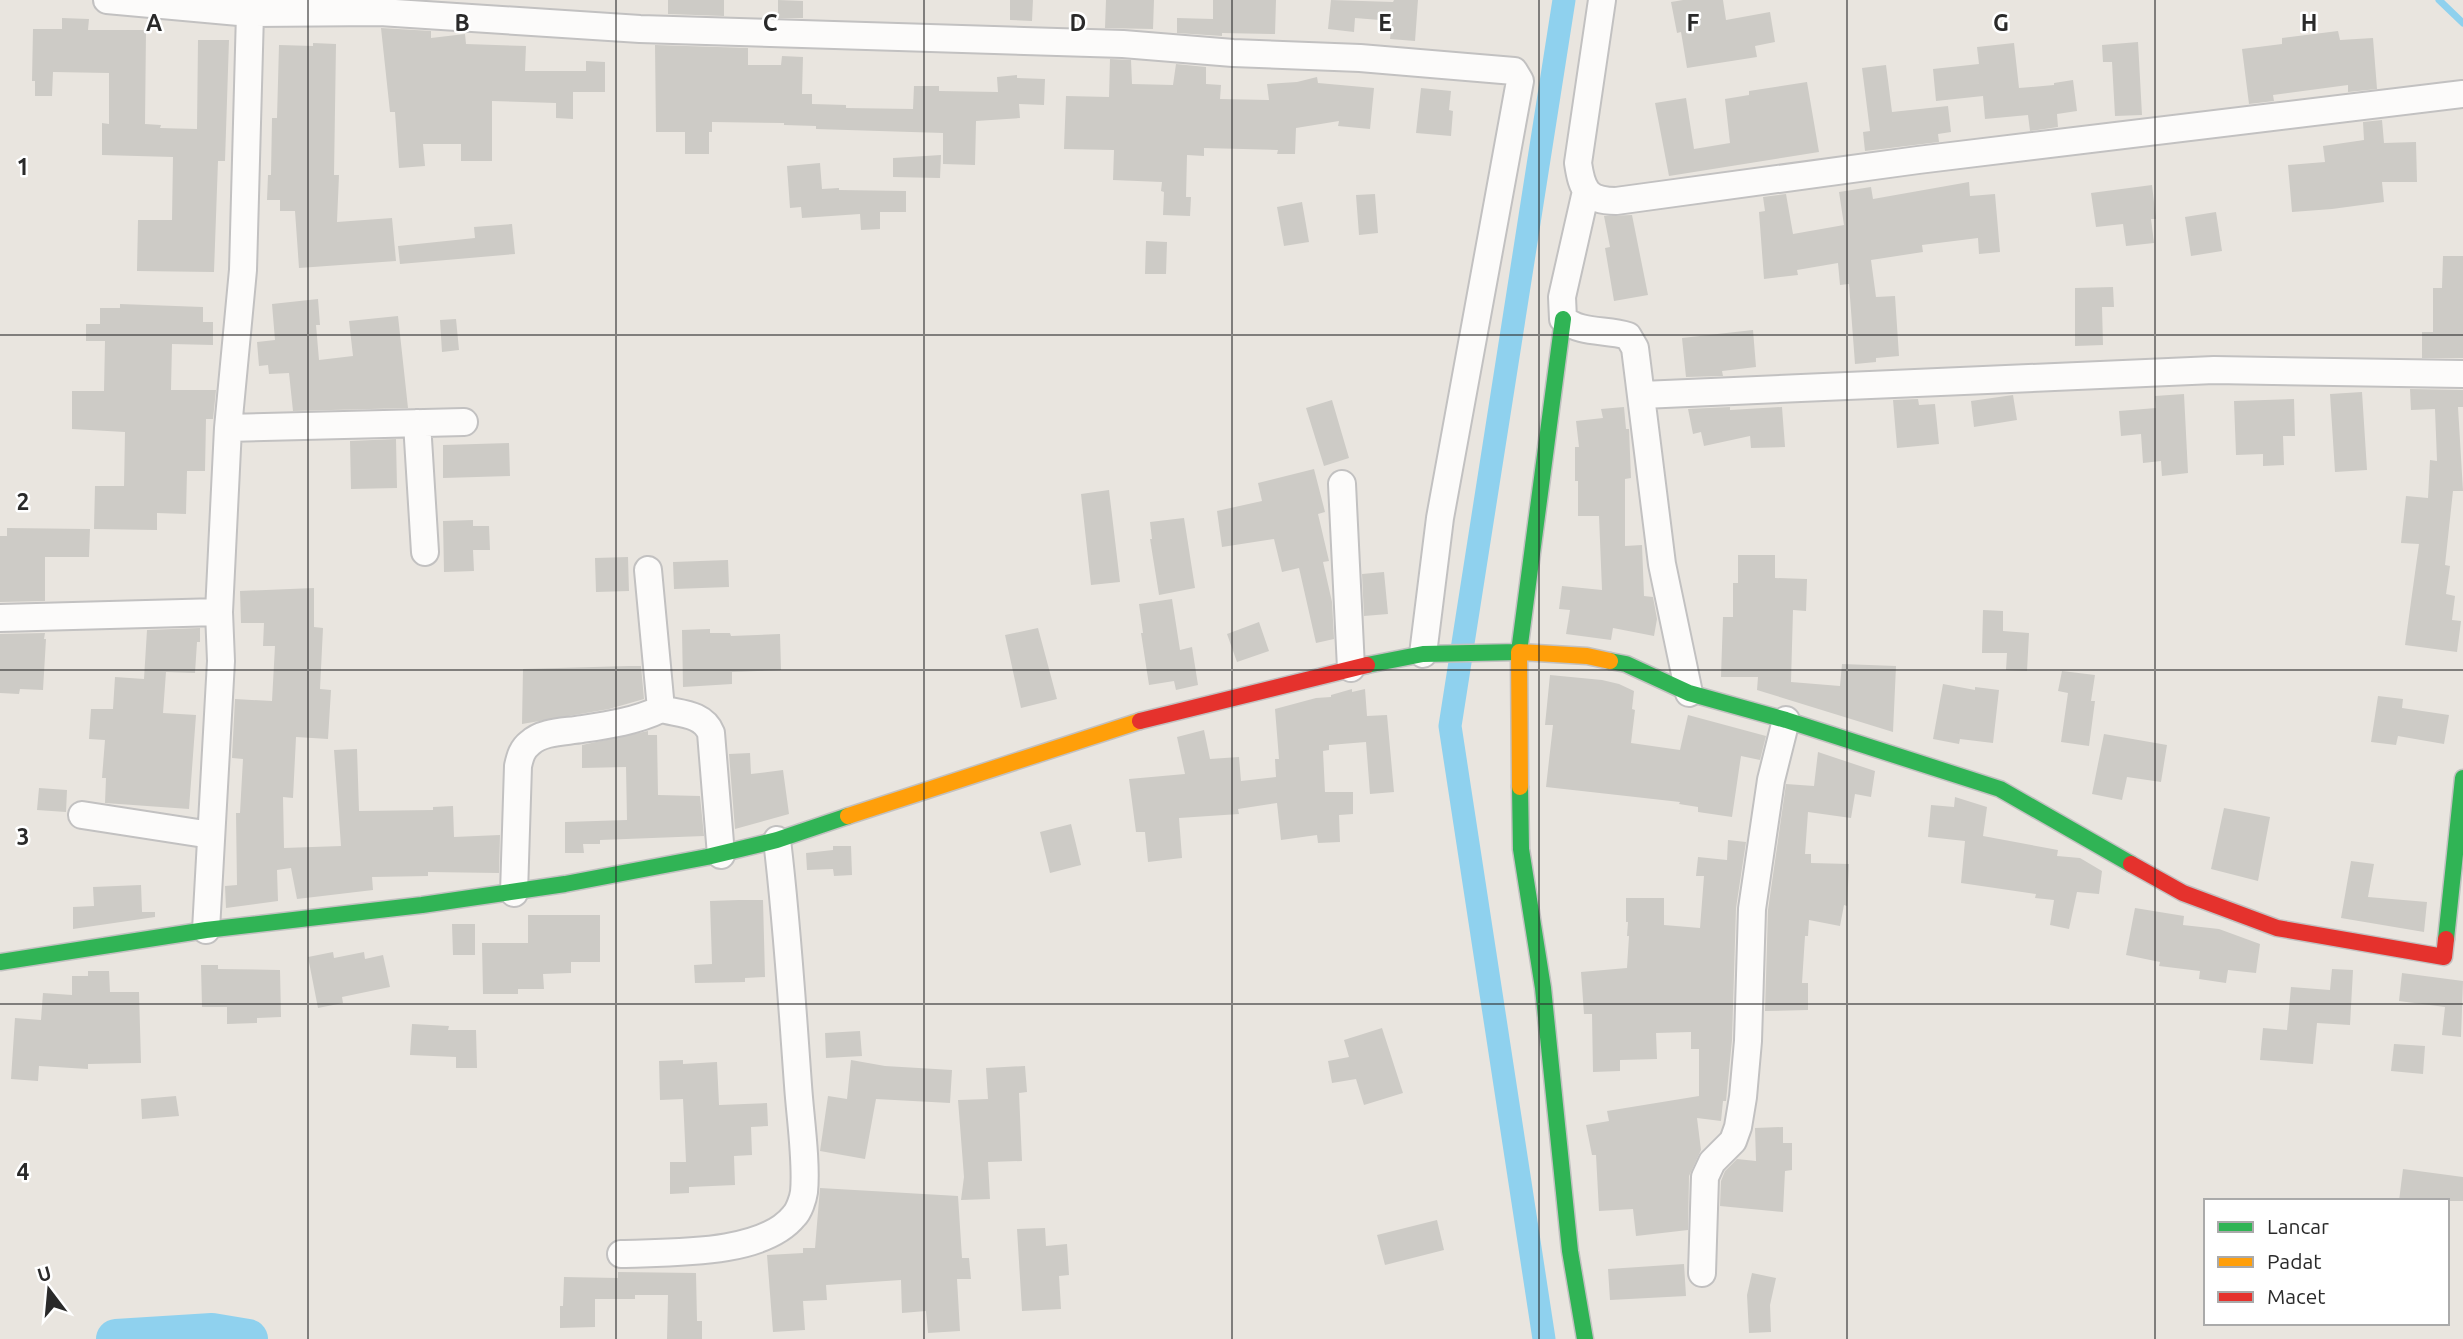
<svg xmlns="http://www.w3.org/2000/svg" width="2463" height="1339" viewBox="0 0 2463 1339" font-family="Ubuntu,sans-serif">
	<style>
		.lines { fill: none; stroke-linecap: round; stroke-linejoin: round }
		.stream { stroke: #8fd1ee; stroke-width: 7 }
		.canal { stroke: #8fd1ee; stroke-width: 23 }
		.river { stroke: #8fd1ee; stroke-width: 40 }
		.building { fill: #cdcbc6 }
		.street-casing { stroke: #c2c1c1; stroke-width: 30 }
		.fast-casing { stroke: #c2c1c1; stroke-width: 19 }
		.slow-casing { stroke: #c2c1c1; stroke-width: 19 }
		.jam-casing { stroke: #c2c1c1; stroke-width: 19 }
		.street { stroke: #fcfbfa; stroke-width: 26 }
		.fast { stroke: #30b455; stroke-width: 16 }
		.slow { stroke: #ff9f0a; stroke-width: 16 }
		.jam { stroke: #e5322d; stroke-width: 16 }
		.grid { fill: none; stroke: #2a2a2a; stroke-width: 2; stroke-opacity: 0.55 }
		.grid-label { font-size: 23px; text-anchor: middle; font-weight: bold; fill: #2a2a2a; stroke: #fff; stroke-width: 5; stroke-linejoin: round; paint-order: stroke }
	</style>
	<rect width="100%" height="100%" fill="#e9e5df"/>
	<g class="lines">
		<!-- stream -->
		<path class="stream" d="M2439,0L2463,23"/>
		<!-- canal -->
		<path class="canal" d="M1544,1339L1450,726L1564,0"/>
		<!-- river -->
		<path class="river" d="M116,1339L212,1333L248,1339"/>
	</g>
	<!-- building -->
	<path class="building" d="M668,0H724V16L668,14Z
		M778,0L803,1V18H778Z
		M1010,0H1033L1032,21L1010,20Z
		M1106,0H1154L1153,29L1105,28Z
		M1213,0H1276L1275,34L1222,33V36L1177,33V18L1213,19Z
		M1331,0L1393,2L1394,0H1418L1415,41L1390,39L1392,21L1355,18L1354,32L1328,29Z
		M1683,0H1723L1726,20L1770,12L1775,42L1755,46L1757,57L1687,68L1681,32L1677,33L1671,2Z
		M62,18L89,19L88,30H146L145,124L161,125L160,128L197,129L198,40H229L225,161H218L214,272L137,271L138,220H172L173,157L102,155V123L109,124V73L53,72L52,96H35V81H32L33,29H62Z
		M381,28L431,31V38L465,34L466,44L526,46L525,71H586V61L605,62V92H573V119L556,118V103L492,101V161H461V144H423L425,166L399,168L395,112H390Z
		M2338,31L2340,40L2373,38L2377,89L2348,92V85L2273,95L2274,101L2249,104L2242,49L2282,44V38Z
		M2138,42L2142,115L2115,116L2112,62H2103L2102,45Z
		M313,43L336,44L334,175H339L337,222L392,218L396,261L299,268L295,211H280V200H267L268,175H271L272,118H277L279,45L313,46Z
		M2014,43L2019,88L2054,85V83L2073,80L2077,111L2057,114L2058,127L2030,131L2028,115L1985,119L1983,96L1936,101L1933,69L1979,64L1977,47Z
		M655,45L748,48V65H781L782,56L803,57L802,94H812V104L846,105V108L913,109L914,86H939V91L998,92L997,77L1017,75V78L1045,79L1044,105L1019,104L1020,118L976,121L975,165L943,164V133L816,129V126L784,125V123L712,122V132H709V154H685V132H656Z
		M1110,59L1131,60L1132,84L1173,85L1176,64L1206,67V84L1221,85L1220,99L1269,100L1267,84L1297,82L1317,77L1318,83L1374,88L1370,129L1338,126L1339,121L1296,128L1295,154H1277L1278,150L1204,148V156L1187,155L1186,197H1191L1190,216L1163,215L1164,192L1161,191L1162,182L1113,180L1114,150L1064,149L1066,96L1109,97Z
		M1886,65L1892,112L1948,106L1951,132L1938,134L1939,142L1865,151L1863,132L1870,131L1862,68Z
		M1807,82L1819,152L1669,176L1655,103L1686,98L1694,149L1730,143L1725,99L1749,95V91Z
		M1421,88L1451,91L1449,110L1453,111L1451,136L1416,133Z
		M2382,120L2384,143L2416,142L2417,182H2382L2384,202L2332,209L2292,212L2288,165L2325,162L2323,146L2364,140L2363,122Z
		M941,155L940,178L893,177V158Z
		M820,163L822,189L839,188V190L906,191V212H880V229L861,230L860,214L802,218L801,207L790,208L787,166Z
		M1969,182L1970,196L1995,194L2000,252L1979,254L1978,238L1922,245L1923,252L1871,260L1876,297L1895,296L1899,356L1876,358V362L1855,364L1849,284L1840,285L1838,263L1797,270L1798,275L1764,279L1759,212L1765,211L1763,197L1786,194L1793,234L1844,225L1839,192L1871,187L1873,199Z
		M2152,185L2156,219H2151L2154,243L2126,246L2123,224L2096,227L2091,193Z
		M1375,194L1378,233L1359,235L1356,195Z
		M1302,202L1309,242L1284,246L1277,207Z
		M2216,212L2222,251L2191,256L2185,217Z
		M1632,215L1648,295L1614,301L1605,248L1610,247L1604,216Z
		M512,224L515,254L400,264L398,246L475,238L474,227Z
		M1146,241L1167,242L1166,274H1145Z
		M2443,256H2463V358H2422V332H2433V288H2442Z
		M2113,287L2114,307H2102L2103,345L2075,346V288Z
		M318,299L320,325H316L319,360L353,356L349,321L398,316L408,408L293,411L289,373L269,374L268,365L259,366L257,342L275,340L272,304Z
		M120,304L203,307V322H213V345L172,344L171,390H216L213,419H206L205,471H187L186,514L157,513V530L94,529L95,486H124L125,432L72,429V391H104L105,341H86V324H100V308H120Z
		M456,319L459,350L442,352L440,320Z
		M1753,330L1756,367L1722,371L1723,376L1686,377L1682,338Z
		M2410,389L2463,390V407H2458L2463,491H2453L2445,565L2450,566L2446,594L2455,596L2452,620L2461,621L2457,652L2405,645L2419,544L2401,543L2406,496L2428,498L2430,460L2437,461L2435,409L2411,410Z
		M2362,392L2367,470L2335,472L2330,394Z
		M2184,394L2188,473L2162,476L2161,461L2143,463L2141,434L2121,436L2119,411L2156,408L2155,396Z
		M2013,395L2017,420L1974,427L1971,401Z
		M1918,399L1919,405L1935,404L1939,444L1897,448L1893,400Z
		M2294,399L2295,436H2283L2284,465L2263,466V454L2236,455L2234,401Z
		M1332,400L1349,458L1324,466L1306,408Z
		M1624,407L1626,429H1629L1631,478L1625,479V546L1642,545L1644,596L1653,597L1657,619L1654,636L1613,628L1611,640L1566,634L1570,610L1559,609L1562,586L1602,590L1599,516H1578V481H1575V447H1579L1576,421L1603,418L1601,409Z
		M1730,407V410L1782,407L1785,447L1751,448L1750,436L1704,446L1701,432L1693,434L1688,409Z
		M396,439L397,488L351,489L350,441Z
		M509,443L510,476L443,478V445Z
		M1314,469L1325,512L1318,514L1329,561L1323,562L1332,602L1334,639L1316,643L1299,568L1282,572L1274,539L1222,547L1217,511L1262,501L1258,483Z
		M1109,490L1120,582L1091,585L1081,494Z
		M1184,518L1195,588L1159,595L1150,539H1152L1150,522Z
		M473,520V526H489L490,550H473L474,571L444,572L443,521Z
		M7,528L90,529L89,557H45V601L0,602V536H7Z
		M1738,555H1775V578L1807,579L1806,611L1793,610L1791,682L1840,686L1842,664L1896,666L1893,732L1757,690L1758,677H1721L1723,617H1733V583H1738Z
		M628,557L629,591L596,592L595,558Z
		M728,560L729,587L674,589L673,562Z
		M1384,572L1388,614L1364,616L1362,574Z
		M314,588V627L323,628L320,689L331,690L328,739L296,737L293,798L283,797L284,848L341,846L334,750L357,749L359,811L433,810V807L453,806L454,837L500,835L499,873L428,872V876L372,877L373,890L297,899L291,868L277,870L278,901L226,908L225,886L237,885L236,813H240L243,759L232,758L235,699L272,701L275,646H263L264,623H241L240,591Z
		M1172,599L1180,650L1192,647L1198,685L1176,690L1174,681L1149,685L1141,633H1143L1139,604Z
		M1983,610L2003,611V631L2029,633L2027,671L2006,670L2007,653H1982Z
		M1259,622L1269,651L1237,662L1227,634Z
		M200,628V642H197L195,673L166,672L163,713L196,715L189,809L105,803L106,778H102L105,740L89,739L91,709H113L115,677L144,679L147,630Z
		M1038,628L1057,699L1021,708L1005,635Z
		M710,629V633H730L731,636L780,634L781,670L732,672V684L683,687L682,630Z
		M45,633L44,639H46L43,690L20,689L19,694L0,693V634Z
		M629,666H641L644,699L609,709L522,724L523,669Z
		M2062,671L2095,675L2091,701H2095L2089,746L2061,742L2068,693L2058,691Z
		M1550,675L1602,680L1619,684L1634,691L1632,709L1635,710L1631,743L1680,750L1688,715L1766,736L1760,760L1741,756L1732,817L1698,812V807L1679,804L1680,802L1546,787L1553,725H1545Z
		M1943,684L1975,690V687L1999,690L1993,743L1960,739L1959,744L1933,739Z
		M1352,689V692L1365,689L1367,716L1387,715L1394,792L1370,794L1366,742L1329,745V750L1323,751L1325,792H1353V814L1339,815L1340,842L1318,843L1317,835L1281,840L1277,803L1238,809L1239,814L1179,818L1182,858L1148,862L1145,832H1136L1129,779L1185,774L1177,737L1204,730L1210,759L1239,757L1241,781L1276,777L1275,759H1279L1275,709L1316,698L1331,697V695Z
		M2378,696L2403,699L2402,708L2449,715L2444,744L2398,736L2396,745L2371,742Z
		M648,731V735H657L658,795L700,796L704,836L600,840V844H583L584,853H565V822L627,820L626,767L582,768V745Z
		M2104,734L2167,745L2161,782L2127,777L2122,800L2092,794Z
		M1818,752L1875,771L1871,797L1855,794L1851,818L1808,812L1805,854H1811V863L1849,864L1847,906L1844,905L1840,926L1809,920L1808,936H1805L1802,983H1808V1010L1765,1011L1768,910L1786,784L1814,786Z
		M750,753L751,774L783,770L789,814L735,829L729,754Z
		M39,788L67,790L66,812L37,810Z
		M1955,797L1987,807L1983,836L2058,850L2057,856L2080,858L2102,871L2099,894L2077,892L2069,929L2050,925L2054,900L2035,898L2036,894L1961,883L1965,841L1928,837L1931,805L1954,807Z
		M2224,808L2270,817L2258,881L2211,869Z
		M1071,824L1081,865L1050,873L1040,832Z
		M1728,840L1746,842L1736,908L1732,1040L1726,1101H1723L1721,1121L1697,1118L1701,1150L1689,1176L1688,1230L1636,1236L1633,1209L1599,1211L1596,1155H1592L1586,1125L1609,1121L1607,1111L1699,1096V1049H1691V1032L1656,1033L1657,1059L1620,1060V1071L1593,1072L1592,1014H1584L1581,972L1627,968L1629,936H1627L1628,922H1626V898H1664V925L1700,928L1704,876H1696L1698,857L1727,860Z
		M833,846H851L852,875L834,876L833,869L807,870L806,853L833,850Z
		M2351,861L2374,864L2368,897L2427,902L2424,932L2341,918Z
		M141,885L142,912H155V917L73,929V907L94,906L93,887Z
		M739,900H763L765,977L745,978V982L695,983L694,965L712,964L710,901Z
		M2135,908L2184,916L2183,925L2219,929L2260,944L2256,973L2228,970L2226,983L2199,979L2200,971L2159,966L2160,962L2126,955Z
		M528,915H600V962H571V973L543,974L544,989H518V994H483L482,943H528Z
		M452,924H475V955H453Z
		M333,952L334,958L364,952L365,959L383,955L390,987L342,997L343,1003L318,1008L308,957Z
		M201,965H218V969L280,970L281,1017L257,1018V1023L227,1024V1007H202Z
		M2332,969L2353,970L2350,1025L2317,1023L2313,1064L2260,1060L2263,1028L2287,1030L2291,987L2330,990Z
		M88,971H109L110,992H139L141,1063L88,1064V1069L39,1066L38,1081L11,1079L15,1018L41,1020L43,993L72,995V976H88Z
		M2402,973L2463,981L2461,1037L2442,1035L2445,1007L2399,1001Z
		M412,1024L449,1026L448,1030H476L477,1068H456V1057L410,1055Z
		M1382,1028L1403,1093L1364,1105L1356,1079L1332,1083L1328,1061L1349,1057L1344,1040Z
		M860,1031L862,1056L826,1058L825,1033Z
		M2394,1044L2425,1046L2423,1074L2391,1071Z
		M683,1060V1064L717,1062L719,1105L767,1103L768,1126L751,1127L752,1155L734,1156L735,1185L689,1187V1193L670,1194V1162H686L683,1099L660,1100L659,1061Z
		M851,1060L885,1066L952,1070L950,1103L876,1099L865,1159L820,1151L828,1096L847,1099Z
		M1025,1066L1027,1092L1019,1093L1022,1161L988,1162L990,1199L961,1200L964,1177L958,1100L988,1099L986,1068Z
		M176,1096L179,1116L142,1119L141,1099Z
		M1783,1127V1143H1792V1170L1785,1171L1783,1212L1720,1206L1721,1181L1725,1171L1737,1159L1756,1161L1755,1128Z
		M2403,1169L2463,1177V1201H2399Z
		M820,1188L958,1196L962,1258H969L971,1279H957L960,1331L928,1333L926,1311L902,1313L901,1280L826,1285L827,1300L803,1301L805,1330L773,1332L767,1255L803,1253V1248H815Z
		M1437,1220L1444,1250L1385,1265L1377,1235Z
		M1045,1228L1046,1246L1067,1244L1069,1275L1059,1276L1061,1309L1022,1311L1017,1229Z
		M1684,1264L1686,1296L1610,1300L1608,1269Z
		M618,1272L696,1273L697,1321H702V1339H667L668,1295H635V1299H595V1327L560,1328V1306H563L564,1277L618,1278Z
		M1752,1273L1776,1278L1770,1305L1771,1332L1749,1333L1747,1295Z"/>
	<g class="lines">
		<defs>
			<path id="street" d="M107,0L250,13
				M1602,0L1578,163C1582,190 1587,201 1616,201L1918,160L2463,94
				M380,12L640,29L1123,44L1233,53L1360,58L1514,71L1520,81L1440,518L1423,654
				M1586,191L1562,297L1563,319C1581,334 1606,329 1628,336L1635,348L1662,564L1689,693
				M1642,395L2214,370L2463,374
				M417,423L425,552
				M228,428L464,422
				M1342,484L1351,668
				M0,618L219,612
				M661,709C680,714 703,713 711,733L721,855
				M82,815L211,835
				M514,893L518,766C520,757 522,749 530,743C543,731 565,732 582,729C609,725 636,721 661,709L648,570
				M206,930L221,661L219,612L228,428L243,270L250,13L380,12L381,0
				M621,1254C668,1252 762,1256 794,1216C799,1211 803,1199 804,1192C807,1162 800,1116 798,1085C792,1003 787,922 777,840
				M1702,1273L1705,1177L1712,1162L1733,1141L1738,1127L1743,1097L1748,1041L1752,909L1771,780L1786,720"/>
			<path id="fast" d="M1610,661L1626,664L1689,693L1786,720L2000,789L2131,864
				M1367,665L1423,654L1519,652L1563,319
				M1520,787L1521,849L1543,988L1570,1251L1585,1339
				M2446,939L2463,778
				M0,962L206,930L422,905L565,884L707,857L777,840L848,816"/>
			<path id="slow" d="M1520,787L1519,652L1587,656L1610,661
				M848,816L1140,721"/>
			<path id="jam" d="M1140,721L1367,665
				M2131,864L2183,893L2277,928L2444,957L2446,939"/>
		</defs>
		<!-- street casing -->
		<use href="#street" class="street-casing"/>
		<!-- fast casing -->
		<use href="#fast" class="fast-casing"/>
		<!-- slow casing -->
		<use href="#slow" class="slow-casing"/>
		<!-- jam casing -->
		<use href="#jam" class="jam-casing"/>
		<!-- street -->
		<use href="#street" class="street"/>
		<!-- fast -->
		<use href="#fast" class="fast"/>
		<!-- slow -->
		<use href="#slow" class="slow"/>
		<!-- jam -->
		<use href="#jam" class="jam"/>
	</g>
	<!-- grid -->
	<path class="grid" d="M308,0V1339M616,0V1339M924,0V1339M1232,0V1339M1539,0V1339M1847,0V1339M2155,0V1339M0,335H2463M0,670H2463M0,1004H2463"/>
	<g class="grid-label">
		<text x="154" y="31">A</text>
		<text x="462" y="31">B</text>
		<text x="770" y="31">C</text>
		<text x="1078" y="31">D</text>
		<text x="1385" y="31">E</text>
		<text x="1693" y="31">F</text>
		<text x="2001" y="31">G</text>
		<text x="2309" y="31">H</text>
		<text x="23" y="175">1</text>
		<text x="23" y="510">2</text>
		<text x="23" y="845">3</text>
		<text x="23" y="1180">4</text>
	</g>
	<!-- legend -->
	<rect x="2204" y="1199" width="245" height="126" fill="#ffffff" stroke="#aaaaaa" stroke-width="2"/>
	<rect x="2218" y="1222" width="35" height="10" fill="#30b455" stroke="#aaaaaa" stroke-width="2"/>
	<text x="2267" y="1234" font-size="21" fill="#2a2a2a">Lancar</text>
	<rect x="2218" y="1257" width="35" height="10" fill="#ff9f0a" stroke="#aaaaaa" stroke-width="2"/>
	<text x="2267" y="1269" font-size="21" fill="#2a2a2a">Padat</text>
	<rect x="2218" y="1292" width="35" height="10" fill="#e5322d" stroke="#aaaaaa" stroke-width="2"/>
	<text x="2267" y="1304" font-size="21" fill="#2a2a2a">Macet</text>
	<!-- north arrow -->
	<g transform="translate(49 1290) rotate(344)" stroke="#ffffff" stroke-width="5" paint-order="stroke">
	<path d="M0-5L12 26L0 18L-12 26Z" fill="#2a2a2a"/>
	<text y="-10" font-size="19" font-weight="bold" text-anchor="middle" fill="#2a2a2a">U</text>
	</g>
</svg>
